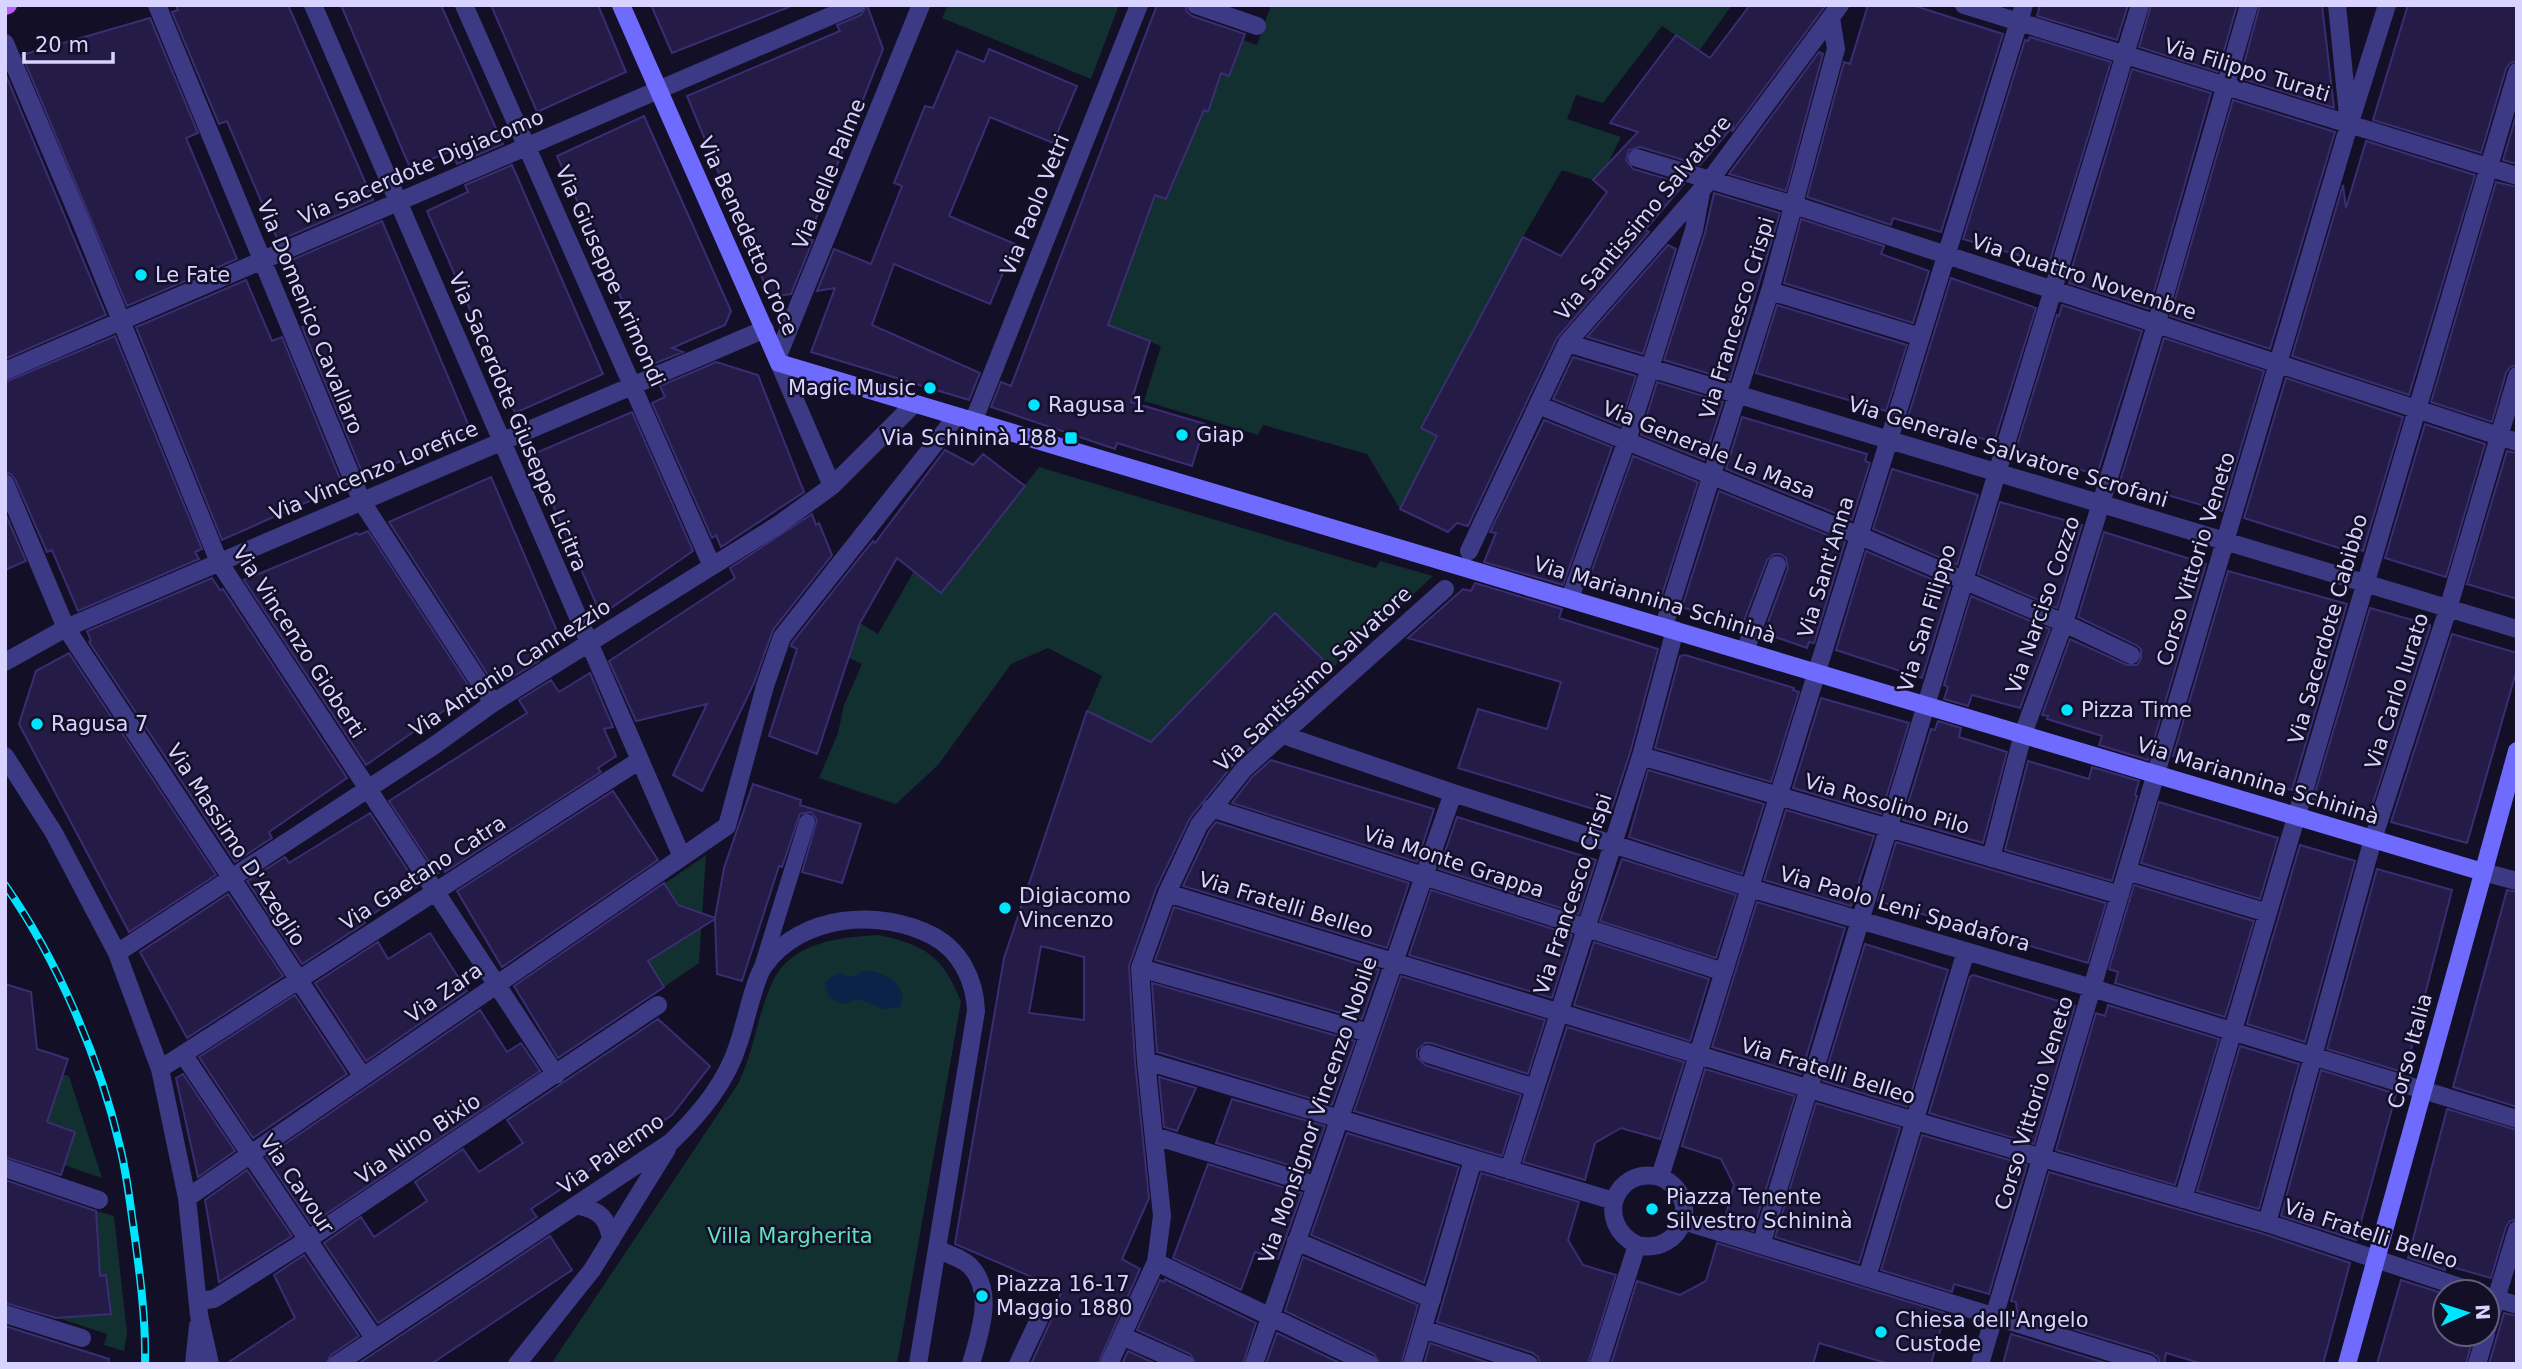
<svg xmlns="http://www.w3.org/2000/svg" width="2522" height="1369" viewBox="0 0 2522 1369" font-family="'DejaVu Sans',sans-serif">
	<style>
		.green { fill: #12302f; fill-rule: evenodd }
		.water { fill: #0c2248 }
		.building { fill: #241b47; stroke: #3b2d73; stroke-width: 2; fill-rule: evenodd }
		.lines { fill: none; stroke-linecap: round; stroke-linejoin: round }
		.lane { stroke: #3d3a85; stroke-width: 16 }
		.street { stroke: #3d3a85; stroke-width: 18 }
		.secondary { stroke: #6f6bff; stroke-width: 18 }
		.primary { stroke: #c25bff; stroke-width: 18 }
		.rail-casing { stroke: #00e5ff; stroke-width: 8 }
		.rail { stroke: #130f26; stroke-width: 5; stroke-dasharray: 16; stroke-linecap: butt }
		.poi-dot { fill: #00e5ff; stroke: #130f26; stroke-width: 2.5 }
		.labels { text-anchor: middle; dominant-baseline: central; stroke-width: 5; stroke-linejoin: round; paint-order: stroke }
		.street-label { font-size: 21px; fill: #d9d4ff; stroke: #130f26 }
		.poi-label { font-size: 21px; fill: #d9d4ff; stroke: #130f26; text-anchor: start }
		.park-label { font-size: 21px; fill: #5fe0c0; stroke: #130f26 }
	</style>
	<rect width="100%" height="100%" fill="#130f26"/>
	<!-- green -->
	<path class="green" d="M948,5H1119L1091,79L942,18Z
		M1271,5H1732L1699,51L1662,26L1603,103L1576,95L1567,119L1621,137L1607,165L1593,180L1562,170L1523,237L1421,428L1437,436L1400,509L1367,454L1263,425L1258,435L1144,401L1161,346L1105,324L1155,195L1167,199L1204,110L1207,112L1221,73L1229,76L1243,40L1257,45Z
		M1039,467L1376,568L1380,561L1433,576L1332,668L1275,614L1151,742L1087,711L1102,676L1048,648L1011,664L939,764L896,804L819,778L838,733L844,705L862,664L849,658L860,623L878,634L914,571L942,593Z
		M706,855L699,963L664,987L648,961L677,942L682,911L664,884Z
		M879,935C925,945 944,957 961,1002L897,1364H551L738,1084C754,1052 757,1015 772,983C790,942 840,937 879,935Z
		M46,1070L69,1076L102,1178L64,1165L47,1122Z
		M96,1211L114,1216L127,1333L124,1351L104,1345L107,1334L55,1317L52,1261L29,1253L34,1241L51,1247L98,1243ZM106,1275L111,1313L78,1316L73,1279Z"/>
	<!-- water -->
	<path class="water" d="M871,971C887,975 898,980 903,997L900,1007L884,1009L858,999L844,1004C833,1002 825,994 825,982C833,975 839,970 849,977L858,975L861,972Z"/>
	<!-- building -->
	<path class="building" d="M176,5H288L373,200L278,241L227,121L219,124L172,12L178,10Z
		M341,5H441L503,144L457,164L451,151L410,168Z
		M491,5H598L626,72L537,112Z
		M651,5H789V7L672,53Z
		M867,5L883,49L808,239L813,240L791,294L770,297L687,96L840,31L837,25L861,15Z
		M1157,5H1185L1187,12L1192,16L1245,34L1229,76L1221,73L1208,112L1204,110L1166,199L1155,195L1108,325L1150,341L1131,402L1205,424L1192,466L1117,443L1115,449L991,407L1001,382L1011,386Z
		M1750,5H1826L1732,132L1733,126L1700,165L1640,147L1629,150L1626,160L1633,169L1684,184L1645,230L1649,232L1557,338L1468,526L1457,523L1448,532L1400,509L1437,436L1421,428L1523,237L1561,256L1607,192L1593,180L1638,132L1610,123L1676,35L1710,58Z
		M1868,5H1912L2003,34L1941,232L1893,218L1891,225L1807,197L1844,62L1850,64Z
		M2040,5H2128L2117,40L2037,16Z
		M2151,5H2237L2218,72L2139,47Z
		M2260,5H2322L2334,108L2240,78Z
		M2408,5H2517V61L2510,63L2506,69L2481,153L2373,120Z
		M150,18L198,133L186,138L237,259L127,306L22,55Z
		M2030,37L2111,62L2049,264L1963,239L2025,40L2028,41Z
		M989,49L1077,86L1053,143L990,117L949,216L1015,244L990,304L894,264L872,325L980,373L969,400L811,352L835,288L817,291L834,249L871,264L902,186L894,183L925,106L933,108L957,51L984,62Z
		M1819,52L1823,54L1786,191L1729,174Z
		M2132,69L2211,93L2149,309L2069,283L2073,272L2071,271Z
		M5,73L106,315L5,359Z
		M2233,100L2335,132L2270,349L2170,316Z
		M2517,113V164L2503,160Z
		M644,116L731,311L725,325L672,348L683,352L651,365L557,156Z
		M2366,141L2475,175L2409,395L2292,356L2343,185L2346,208Z
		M512,165L603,374L515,413L427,211L468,192L465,185Z
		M2496,182L2517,187V365L2510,367L2506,373L2492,422L2431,402Z
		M1714,193L1780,213L1730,380L1664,360L1705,233Z
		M1801,219L1884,246L1881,254L1929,271L1913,323L1784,283Z
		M382,221L471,431L364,477L302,327L313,322L287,262Z
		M1668,245L1676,249L1643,354L1587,337Z
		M1951,278L2036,308L1994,442L1908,417Z
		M246,280L272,341L282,337L343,486L222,540L136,327Z
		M1777,305L1907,345L1886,411L1756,373Z
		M2062,305L2142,331L2097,475L2016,449L2057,315L2059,316Z
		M115,336L202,549L195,552L199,559L78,611L52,550L47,552L15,479L11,474L5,472V382Z
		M2164,338L2264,371L2222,511L2120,481Z
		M1573,357L1636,376L1620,426L1553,399Z
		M716,362L758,375L804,492L721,547L716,535L712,538L652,403L665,397L660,386Z
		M2286,378L2403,417L2363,551L2359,549L2358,554L2244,518Z
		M1657,382L1723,402L1704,460L1641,435Z
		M632,412L693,551L601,615L531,455Z
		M1742,417L1867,454L1865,461L1870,463L1852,520L1726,469Z
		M1544,420L1612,447L1563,585L1484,562L1496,533L1490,532Z
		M2425,424L2485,444L2446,577L2385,558Z
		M945,450L973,465L983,454L1025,486L941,593L897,558L860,623L817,754L769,736L797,649L791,646L792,643L860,557L873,541L875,543Z
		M2507,451L2517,453V599L2467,584Z
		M1633,456L1698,482L1660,601L1588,581Z
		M1892,469L1978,495L1957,565L1873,529Z
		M491,477L560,638L535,654L539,661L506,681L500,671L490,678L389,522Z
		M1719,491L1845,542L1814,643L1809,642L1807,648L1764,633L1788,568L1786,558L1780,554H1774L1767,560L1742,626L1682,607Z
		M2000,502L2082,525L2057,608L1978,574Z
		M5,513L26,561L5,570Z
		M812,514L816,525L819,523L832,555L773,630L754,683L702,791L673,775L707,704L636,721L609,661L735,578L730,568Z
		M368,531L472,691L366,765L244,580L357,533L359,535Z
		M2104,532L2206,564L2148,760L2099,745L2102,736L2047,719L2048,716L2042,715L2070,639L2127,665H2137L2141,659V649L2136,645L2078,617Z
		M1866,551L1950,587L1922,678L1836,650Z
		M2228,571L2347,604L2292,790L2173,756Z
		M212,578L220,590L223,589L347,778L269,832L272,838L235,862L89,642L91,641L87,631Z
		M1475,583L1562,609L1559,618L1658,649L1630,753L1610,814L1458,768L1478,709L1547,729L1561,682L1408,638L1463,589L1471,591Z
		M1971,596L2050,629L2020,708L1972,695L1968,706L1944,699L1948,687L1944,685Z
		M2370,608L2430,625V627L2369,815L2313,799Z
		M1275,613L1332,668L1284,718L1235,762L1190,818L1156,889L1129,966L1135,1062L1149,1198L1122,1259L1140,1269L1098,1364H1031L1052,1318L1062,1290L955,1244L1004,958L1087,711L1151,742ZM1041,946L1084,957V1020L1029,1013Z
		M2452,634L2517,653V669L2467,843L2391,822Z
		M69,653L216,875L129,932L19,724L36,671Z
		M1685,655L1794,688L1793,690L1799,692L1771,782L1655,748L1680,656Z
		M590,673L613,727L604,729L616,756L598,768L601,772L445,872L444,869L437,874L389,801L527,713L519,700L551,680L559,692Z
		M1821,698L1909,723L1881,814L1793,788Z
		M1938,721L1961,728L1959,737L2007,752L1983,843L1903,820L1931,729L1935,730Z
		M1271,760L1434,809L1417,862L1232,803L1252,777Z
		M2028,761L2089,779L2092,767L2139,781L2135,795L2137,796L2112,881L2005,850Z
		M1648,770L1764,804L1742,874L1629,837Z
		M753,784L801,800L800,805L861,824L842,883L802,872L817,820L811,812L800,814L782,867L779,866L742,981L717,974L715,919L648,961L664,987L558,1058L514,986L664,883L678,905L715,918L724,868Z
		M613,791L658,860L502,967L457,891Z
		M2159,802L2278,838L2260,899L2141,863Z
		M1786,810L1874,836L1851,906L1764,880Z
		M370,813L418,886L363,920L365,923L302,964L247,881L285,857L289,863Z
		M1457,817L1596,860L1579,914L1439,869Z
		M1216,822L1409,883L1387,948L1183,886L1209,831Z
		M1896,842L2106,903L2088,963L1878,901Z
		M2300,845L2355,861L2305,1042L2247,1024Z
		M1622,859L1736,895L1716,958L1600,921Z
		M2377,869L2452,890L2408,1061L2405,1060L2402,1072L2327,1049Z
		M2134,885L2254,921L2225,1017L2115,983L2118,972L2109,969Z
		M1431,890L1572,935L1552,998L1409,955Z
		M2507,890L2517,892V1107L2453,1087Z
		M228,894L283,976L187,1038L140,952Z
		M1757,902L1845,928L1801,1074L1712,1047Z
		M1174,907L1379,970L1362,1019L1155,960Z
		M430,933L467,991L366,1061L315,983L378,942L388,959Z
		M1594,942L1709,979L1690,1041L1574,1005Z
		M1865,944L1948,970L1907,1107L1823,1081Z
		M1973,975L2075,1006L2034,1144L1929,1113L1970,977Z
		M1401,976L1545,1020L1528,1074L1431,1043H1425L1417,1050V1057L1425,1065L1521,1095L1502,1156L1354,1111Z
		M1152,983L1355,1041L1332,1105L1157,1052Z
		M5,984L31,992L37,1049L68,1059L47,1122L75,1132L61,1175L5,1157Z
		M295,995L347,1074L253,1138L199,1057Z
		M2108,1005L2219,1039L2175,1185L2056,1150L2096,1013L2105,1016Z
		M480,1010L507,1052L521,1043L540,1071L311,1224L266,1157Z
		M658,1019L710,1066L672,1115L531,1209L537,1217L378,1323L324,1243L361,1217L374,1237L427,1201L415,1182L463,1149L479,1172L523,1143L507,1120Z
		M1567,1027L1684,1062L1660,1139L1621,1128L1595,1143L1585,1180L1523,1162Z
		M2240,1046L2299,1064L2259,1209L2197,1191Z
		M1705,1069L1795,1096L1753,1231L1724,1222L1734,1185L1721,1159L1682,1146Z
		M2321,1070L2396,1094L2356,1240L2281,1216Z
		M183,1074L235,1151L198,1177L176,1078Z
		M1159,1077L1196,1088L1177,1131L1164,1127Z
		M1232,1099L1325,1126L1309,1171L1216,1143Z
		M1816,1103L1900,1128L1859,1263L1775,1237Z
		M2447,1109L2517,1130V1219L2510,1221L2506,1227L2491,1278L2445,1265V1270L2408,1258Z
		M1347,1133L1459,1167L1424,1283L1311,1235Z
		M1922,1135L2027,1165L1989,1294L1954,1284L1952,1292L1881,1270Z
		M1208,1164L1302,1193L1278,1259L1255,1252L1241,1290L1173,1258Z
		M247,1170L292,1236L219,1282L205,1200Z
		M2049,1172L2264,1234L2350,1263L2323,1364H2203L2166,1353L2164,1364H2160L2158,1357L2152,1353L2017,1312L2016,1302L2011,1301Z
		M1481,1173L1579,1202L1568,1240L1583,1265L1616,1275L1588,1364H1540L1538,1357L1533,1353L1437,1322Z
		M5,1180L96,1211L100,1276L106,1275L111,1314L56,1318L5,1303Z
		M550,1236L572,1270L431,1364H358Z
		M1717,1243L1945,1313L1931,1364H1889L1819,1343L1813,1364H1611L1637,1281L1680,1295L1706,1281Z
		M304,1255L359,1336L331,1355L326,1364H226L295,1318L274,1275Z
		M1303,1257L1418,1305L1401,1364H1380L1374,1354L1285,1311Z
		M1165,1279L1256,1323L1243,1364H1196L1190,1354L1137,1330L1160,1280L1164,1282Z
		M2401,1280L2445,1294V1334H2474L2466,1364H2377Z
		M2504,1313L2517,1316V1364H2489Z
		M5,1326L109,1359L108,1364H5Z
		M1277,1333L1342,1364H1266Z
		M2011,1334L2109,1364H2003Z
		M1430,1343L1492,1364H1424Z
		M1128,1351L1156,1364H1122Z"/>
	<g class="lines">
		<!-- lane -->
		<path class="lane" d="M762,967L807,822"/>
		<!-- street -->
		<path class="street" d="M157,5L362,502L493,703
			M313,5L682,857
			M464,5L712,566
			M1196,5L1257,26
			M1964,5L2517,176
			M5,43L81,222L219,562L556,1075
			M2351,119L2387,5
			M1637,158L1794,205L2517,442
			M1770,291L1921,337
			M1567,343L2517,629
			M777,358L921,5
			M779,363L832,486
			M5,371L856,5
			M1538,405L1860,536L2064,623L2131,655
			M973,422L1139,5
			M5,483L66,628L363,1077
			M1469,551L1567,343L1710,180L1840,5
			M1570,598L1627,440L1694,230L1701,192
			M1664,626L1770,291L1836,49L1831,18
			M1745,651L1777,565
			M5,662L66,628L765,329
			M1283,735L1453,793L1750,888L2092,988L2517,1119
			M5,756L54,833L117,953L160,1069L187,1198L199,1315L210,1364
			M1641,756L2120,895
			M1211,808L1724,972
			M1991,858L2023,734L2064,623L2156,325L2249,5
			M2127,871L2268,913
			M2483,872L2517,881
			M1167,893L1915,1121L2267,1223L2475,1292
			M117,953L435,745L493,703L778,525L832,486L914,404
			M1140,968L1369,1033
			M183,1054L374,1338
			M1428,1054L1535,1088
			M1146,1061L1614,1201
			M160,1069L640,760
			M1154,1136L1316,1185
			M5,1168L99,1200
			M1509,1170L1641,756L1675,630
			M187,1198L727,826L765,686L782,637L956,417
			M2183,1199L2517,72
			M579,1206C600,1210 608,1219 611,1240
			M1683,1221L2149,1364
			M2267,1223L2373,839L2448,609L2517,376
			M1296,1241L1432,1299
			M1637,1245C1683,1256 1704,1196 1660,1177
			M1761,1245L2140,5
			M937,1249C947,1254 964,1259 971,1267C995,1293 979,1335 971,1364
			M1156,1262L1369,1364
			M1867,1277L1966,951
			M2487,1296L2517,1305
			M198,1301L214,1299L307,1240L658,1005
			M5,1314L82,1338
			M1423,1329L1529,1364
			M2487,1329L2517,1230
			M1122,1336L1185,1364
			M194,1364L198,1326
			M337,1364L671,1142C700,1114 727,1082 739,1042C745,1025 755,977 764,966C801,914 880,908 933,936C961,951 975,981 976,1011L918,1364
			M517,1364L592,1270L667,1149
			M1018,1364L1042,1313
			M1109,1364L1156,1262L1162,1216L1146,1061L1140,968L1167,893L1199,825L1244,769L1445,589
			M1254,1364L1453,793
			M1412,1364L1473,1160
			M1599,1364L1637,1245C1594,1223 1614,1166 1660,1177L2024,5
			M1980,1364L2349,125L2337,5
			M2477,1364L2486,1334"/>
		<!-- secondary -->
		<path class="secondary" d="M621,5L779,363L2483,872
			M2347,1364L2517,751"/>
		<!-- primary -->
		<path class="primary" d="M5,6L8,5"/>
		<defs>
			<path id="rail" d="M5,885C57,959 100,1059 120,1147C127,1175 130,1203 134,1231C140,1275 146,1320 145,1364"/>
		</defs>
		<!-- rail casing -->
		<use href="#rail" class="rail-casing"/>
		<!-- rail -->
		<use href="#rail" class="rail"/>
	</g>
	<!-- markers -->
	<g class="poi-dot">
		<circle cx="141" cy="275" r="7"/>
		<circle cx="930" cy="388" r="7"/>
		<circle cx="1034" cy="405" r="7"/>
		<circle cx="1182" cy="435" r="7"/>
		<rect x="1064" y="431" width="14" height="14" rx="3.5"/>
		<circle cx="2067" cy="710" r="7"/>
		<circle cx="37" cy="724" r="7"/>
		<circle cx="1005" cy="908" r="7"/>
		<circle cx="1652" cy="1209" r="7"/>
		<circle cx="982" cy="1296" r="7"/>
		<circle cx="1881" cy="1332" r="7"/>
	</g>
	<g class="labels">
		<!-- street labels -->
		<g class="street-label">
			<text transform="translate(2247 70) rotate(17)">Via Filippo Turati</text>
			<text transform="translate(421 167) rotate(-23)">Via Sacerdote Digiacomo</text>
			<text transform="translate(829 174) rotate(-68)">Via delle Palme</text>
			<text transform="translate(1035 205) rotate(-68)">Via Paolo Vetri</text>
			<text transform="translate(1643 218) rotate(-50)">Via Santissimo Salvatore</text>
			<text transform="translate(748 236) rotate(66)">Via Benedetto Croce</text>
			<text transform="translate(610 276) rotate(66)">Via Giuseppe Arimondi</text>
			<text transform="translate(2084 277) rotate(18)">Via Quattro Novembre</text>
			<text transform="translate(310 317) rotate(68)">Via Domenico Cavallaro</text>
			<text transform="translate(1737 318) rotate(-73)">Via Francesco Crispi</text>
			<text transform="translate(518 422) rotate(67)">Via Sacerdote Giuseppe Licitra</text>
			<text transform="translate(1709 450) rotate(22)">Via Generale La Masa</text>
			<text transform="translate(2008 452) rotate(17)">Via Generale Salvatore Scrofani</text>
			<text transform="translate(374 471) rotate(-23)">Via Vincenzo Lorefice</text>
			<text transform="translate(2196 559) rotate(-73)">Corso Vittorio Veneto</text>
			<text transform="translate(1826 567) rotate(-73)">Via Sant'Anna</text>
			<text transform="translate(1655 600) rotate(17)">Via Mariannina Schininà</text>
			<text transform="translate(2043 605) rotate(-71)">Via Narciso Cozzo</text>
			<text transform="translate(1927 618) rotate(-73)">Via San Filippo</text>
			<text transform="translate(2328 629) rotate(-74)">Via Sacerdote Cabibbo</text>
			<text transform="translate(299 642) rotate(57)">Via Vincenzo Gioberti</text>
			<text transform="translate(510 668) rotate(-33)">Via Antonio Cannezzio</text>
			<text transform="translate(1313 679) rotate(-43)">Via Santissimo Salvatore</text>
			<text transform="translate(2397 691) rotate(-72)">Via Carlo Iurato</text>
			<text transform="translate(2258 781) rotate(17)">Via Mariannina Schininà</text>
			<text transform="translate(1887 804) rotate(16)">Via Rosolino Pilo</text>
			<text transform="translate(236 845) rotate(57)">Via Massimo D'Azeglio</text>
			<text transform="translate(1454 862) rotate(18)">Via Monte Grappa</text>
			<text transform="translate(423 873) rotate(-33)">Via Gaetano Catra</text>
			<text transform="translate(1573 894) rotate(-72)">Via Francesco Crispi</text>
			<text transform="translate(1286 905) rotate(17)">Via Fratelli Belleo</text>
			<text transform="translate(1905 909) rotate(16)">Via Paolo Leni Spadafora</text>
			<text transform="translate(444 993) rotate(-35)">Via Zara</text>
			<text transform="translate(2410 1051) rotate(-75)">Corso Italia</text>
			<text transform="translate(1828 1071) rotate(17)">Via Fratelli Belleo</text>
			<text transform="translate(2034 1103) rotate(-73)">Corso Vittorio Veneto</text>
			<text transform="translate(1318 1110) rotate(-71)">Via Monsignor Vincenzo Nobile</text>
			<text transform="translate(418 1139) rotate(-34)">Via Nino Bixio</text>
			<text transform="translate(611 1154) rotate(-35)">Via Palermo</text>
			<text transform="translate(297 1184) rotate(56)">Via Cavour</text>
			<text transform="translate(2371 1234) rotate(18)">Via Fratelli Belleo</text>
		</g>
		<!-- poi labels -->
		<g class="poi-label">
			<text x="155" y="275">Le Fate</text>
			<text x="916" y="388" text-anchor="end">Magic Music</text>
			<text x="1048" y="405">Ragusa 1</text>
			<text x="1196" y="435">Giap</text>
			<text x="1057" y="438" text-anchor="end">Via Schininà 188</text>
			<text x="2081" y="710">Pizza Time</text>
			<text x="51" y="724">Ragusa 7</text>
			<text x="1019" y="896">Digiacomo<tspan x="1019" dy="24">Vincenzo</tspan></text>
			<text x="1666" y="1197">Piazza Tenente<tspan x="1666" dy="24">Silvestro Schininà</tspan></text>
			<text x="996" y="1284">Piazza 16-17<tspan x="996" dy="24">Maggio 1880</tspan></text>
			<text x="1895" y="1320">Chiesa dell'Angelo<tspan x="1895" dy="24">Custode</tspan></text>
		</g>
		<!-- park labels -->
		<g class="park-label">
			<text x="790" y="1236">Villa Margherita</text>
		</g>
	</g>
	<!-- border -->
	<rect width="2522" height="1369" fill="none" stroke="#d9d4ff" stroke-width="14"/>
	<!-- north arrow -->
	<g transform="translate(2466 1313) rotate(87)"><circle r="33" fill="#130f26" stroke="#625e7d" stroke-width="2"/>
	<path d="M0-5L12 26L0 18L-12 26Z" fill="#00e5ff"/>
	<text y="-10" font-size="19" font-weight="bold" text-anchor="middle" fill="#d9d4ff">N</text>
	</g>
	<!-- scale -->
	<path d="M24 52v10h89v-10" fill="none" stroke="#d9d4ff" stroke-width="3.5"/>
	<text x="35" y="52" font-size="21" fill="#d9d4ff" stroke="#130f26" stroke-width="5" paint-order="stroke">20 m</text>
</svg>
